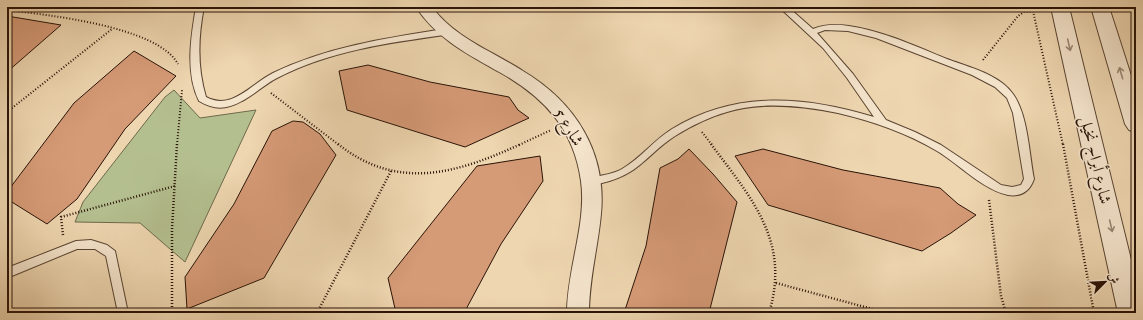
<svg xmlns="http://www.w3.org/2000/svg" width="1143" height="320" viewBox="0 0 1143 320" font-family="'IM FELL Double Pica',Amiri,serif">
	<style>
		.green { fill: #b4bf8f; stroke: #6e694b }
		.building { fill: #d59a76; stroke: #291307 }
		.lines { fill: none; stroke-linecap: round; stroke-linejoin: round }
		.service-casing { stroke: #5a4431; stroke-width: 2 }
		.minor-casing { stroke: #5a4431; stroke-width: 2 }
		.tertiary-casing { stroke: #5a4431; stroke-width: 2 }
		.path-far1 { stroke: #291307; stroke-width: 2; stroke-dasharray: 1 2; stroke-linecap: butt }
		.path { stroke: #291307; stroke-width: 2.5; stroke-dasharray: 1 2; stroke-linecap: butt }
		.service { fill: #f4e4cc; fill-rule: evenodd }
		.minor { fill: #f4e4cc; fill-rule: evenodd }
		.tertiary { fill: #f4e4cc; fill-rule: evenodd }
		.oneway { stroke: #998673 }
		.labels { text-anchor: middle; dominant-baseline: central; stroke-width: 3; stroke-linejoin: round; paint-order: stroke }
		.street-label { font-size: 17px; fill: #291307; stroke: #f4e4cc }
	</style>
	<rect width="100%" height="100%" fill="#eed6b0"/>
	<filter id="stains"><feTurbulence type="fractalNoise" baseFrequency=".005" numOctaves="4"/><feColorMatrix values="0 0 0 0 .2 0 0 0 0 .09 0 0 0 0 .02 0 0 0 .5 -.17"/></filter>
	<radialGradient id="worn" r=".72"><stop offset=".6" stop-color="#630" stop-opacity="0"/><stop offset="1" stop-color="#630" stop-opacity=".3"/></radialGradient>
	<!-- green -->
	<path class="green" d="M174,90L200,118L256,110L185,262L140,223L75,222L83,202L165,97Z"/>
	<!-- building -->
	<path class="building" d="M7,16L61,25L7,72Z
		M134,51L176,76L125,129L77,199L47,224L7,199V192L74,103Z
		M368,65L430,82L509,97L518,110L529,118L465,147L347,110L339,71Z
		M293,121L303,122L320,134L336,155L264,278L187,309L185,277L234,204L272,131Z
		M689,149L713,174L737,202L709,313H624L646,246L660,168L678,159Z
		M763,149L843,170L940,188L958,204L976,215L951,233L922,251L768,205L735,156Z
		M540,156L543,181L501,244L464,313H396L388,278L477,166Z"/>
	<g class="lines">
		<defs>
			<path id="service" d="M196,7H204C198,37 197,67 206,97C232,111 251,84 273,73C327,47 386,38 444,29L448,32L444,35C387,43 329,51 277,78C265,84 254,95 242,101C226,110 214,110 199,101C185,73 191,36 196,7Z
				M779,7H788L813,29C825,24 836,24 849,26C883,31 915,46 947,59C968,67 999,74 1013,94C1028,115 1029,153 1034,179C1030,191 1021,197 1008,195C983,190 959,164 937,151C907,133 872,121 838,113C803,106 762,101 727,112C709,117 691,126 675,136C646,155 640,174 602,183C597,184 593,186 588,185L586,182L588,179C599,175 612,175 622,169C641,158 654,140 672,129C736,90 805,96 874,117L847,78L823,48ZM825,30L848,31L876,38L972,75L995,87L1007,98L1013,113L1024,179L1021,185L1012,187L1001,185L941,145L915,132L886,120L853,74L817,33Z
				M91,240L107,245L115,251L128,313H118L106,256L95,249H77L7,278V268L76,241Z"/>
			<path id="minor" d="M416,7H432C455,38 492,51 523,71C575,102 607,152 601,214C598,247 589,279 589,313H567C567,269 587,223 581,181C574,130 545,98 501,73C469,55 437,39 416,7Z"/>
			<path id="tertiary" d="M1051,7H1069L1136,280V313H1118Z
				M1091,7H1109L1136,91V132L1129,130L1125,124Z"/>
		</defs>
		<!-- service casing -->
		<use href="#service" class="service-casing"/>
		<!-- minor casing -->
		<use href="#minor" class="minor-casing"/>
		<!-- tertiary casing -->
		<use href="#tertiary" class="tertiary-casing"/>
		<!-- path-far1 -->
		<path class="path-far1" d="M7,10C47,15 157,26 178,64
			M1033,11L1063,145
			M983,60L1018,16L1024,12L1041,11
			M271,93L339,145
			M7,112L112,29
			M702,132L712,145
			M177,145L182,90
			M519,145L551,130"/>
		<!-- path -->
		<path class="path" d="M338,144C398,192 458,173 521,144
			M711,144C751,198 791,241 769,313
			M1063,144L1094,313
			M989,200L1001,296L1006,313
			M63,235L61,217L175,186
			M776,283L887,313
			M172,313V229L177,144
			M317,313L391,171"/>
		<!-- service -->
		<use href="#service" class="service"/>
		<!-- minor -->
		<use href="#minor" class="minor"/>
		<!-- tertiary -->
		<use href="#tertiary" class="tertiary"/>
	</g>
	<!-- one-way arrows -->
	<defs><path id="oneway-shaft" d="M-6 0H5M1.5-3L5.5 0L1.5 3" fill="none" stroke-width="1.6" stroke-linecap="round" stroke-linejoin="round"/></defs>
	<g class="oneway">
		<use href="#oneway-shaft" transform="translate(1069 45) rotate(77)"/>
		<use href="#oneway-shaft" transform="translate(1121 73) rotate(-106)"/>
		<use href="#oneway-shaft" transform="translate(1111 226) rotate(77)"/>
	</g>
	<g class="labels">
		<!-- street labels -->
		<g class="street-label">
			<text transform="translate(569 127) rotate(59)">شارع 5</text>
			<text transform="translate(1096 160) rotate(77)">شارع أبراج نخيل</text>
		</g>
	</g>
	<!-- margin -->
	<rect width="1143" height="320" fill="none" stroke="#eed6b0" stroke-width="24"/>
	<rect x="8" y="8" width="1127" height="304" fill="none" stroke="#291307" stroke-width="2"/>
	<rect x="12" y="12" width="1119" height="296" fill="none" stroke="#291307"/>
	<!-- north arrow -->
	<g transform="translate(1105 282) rotate(66)" stroke="#f4e4cc" stroke-width="3" paint-order="stroke">
	<path d="M0-3L7 15L0 10L-7 15Z" fill="#291307"/>
	<text y="-6" font-size="11" font-weight="bold" text-anchor="middle" fill="#291307">ش</text>
	</g>
	<rect width="100%" height="100%" filter="url(#stains)"/>
	<rect width="100%" height="100%" fill="url(#worn)"/>
</svg>
